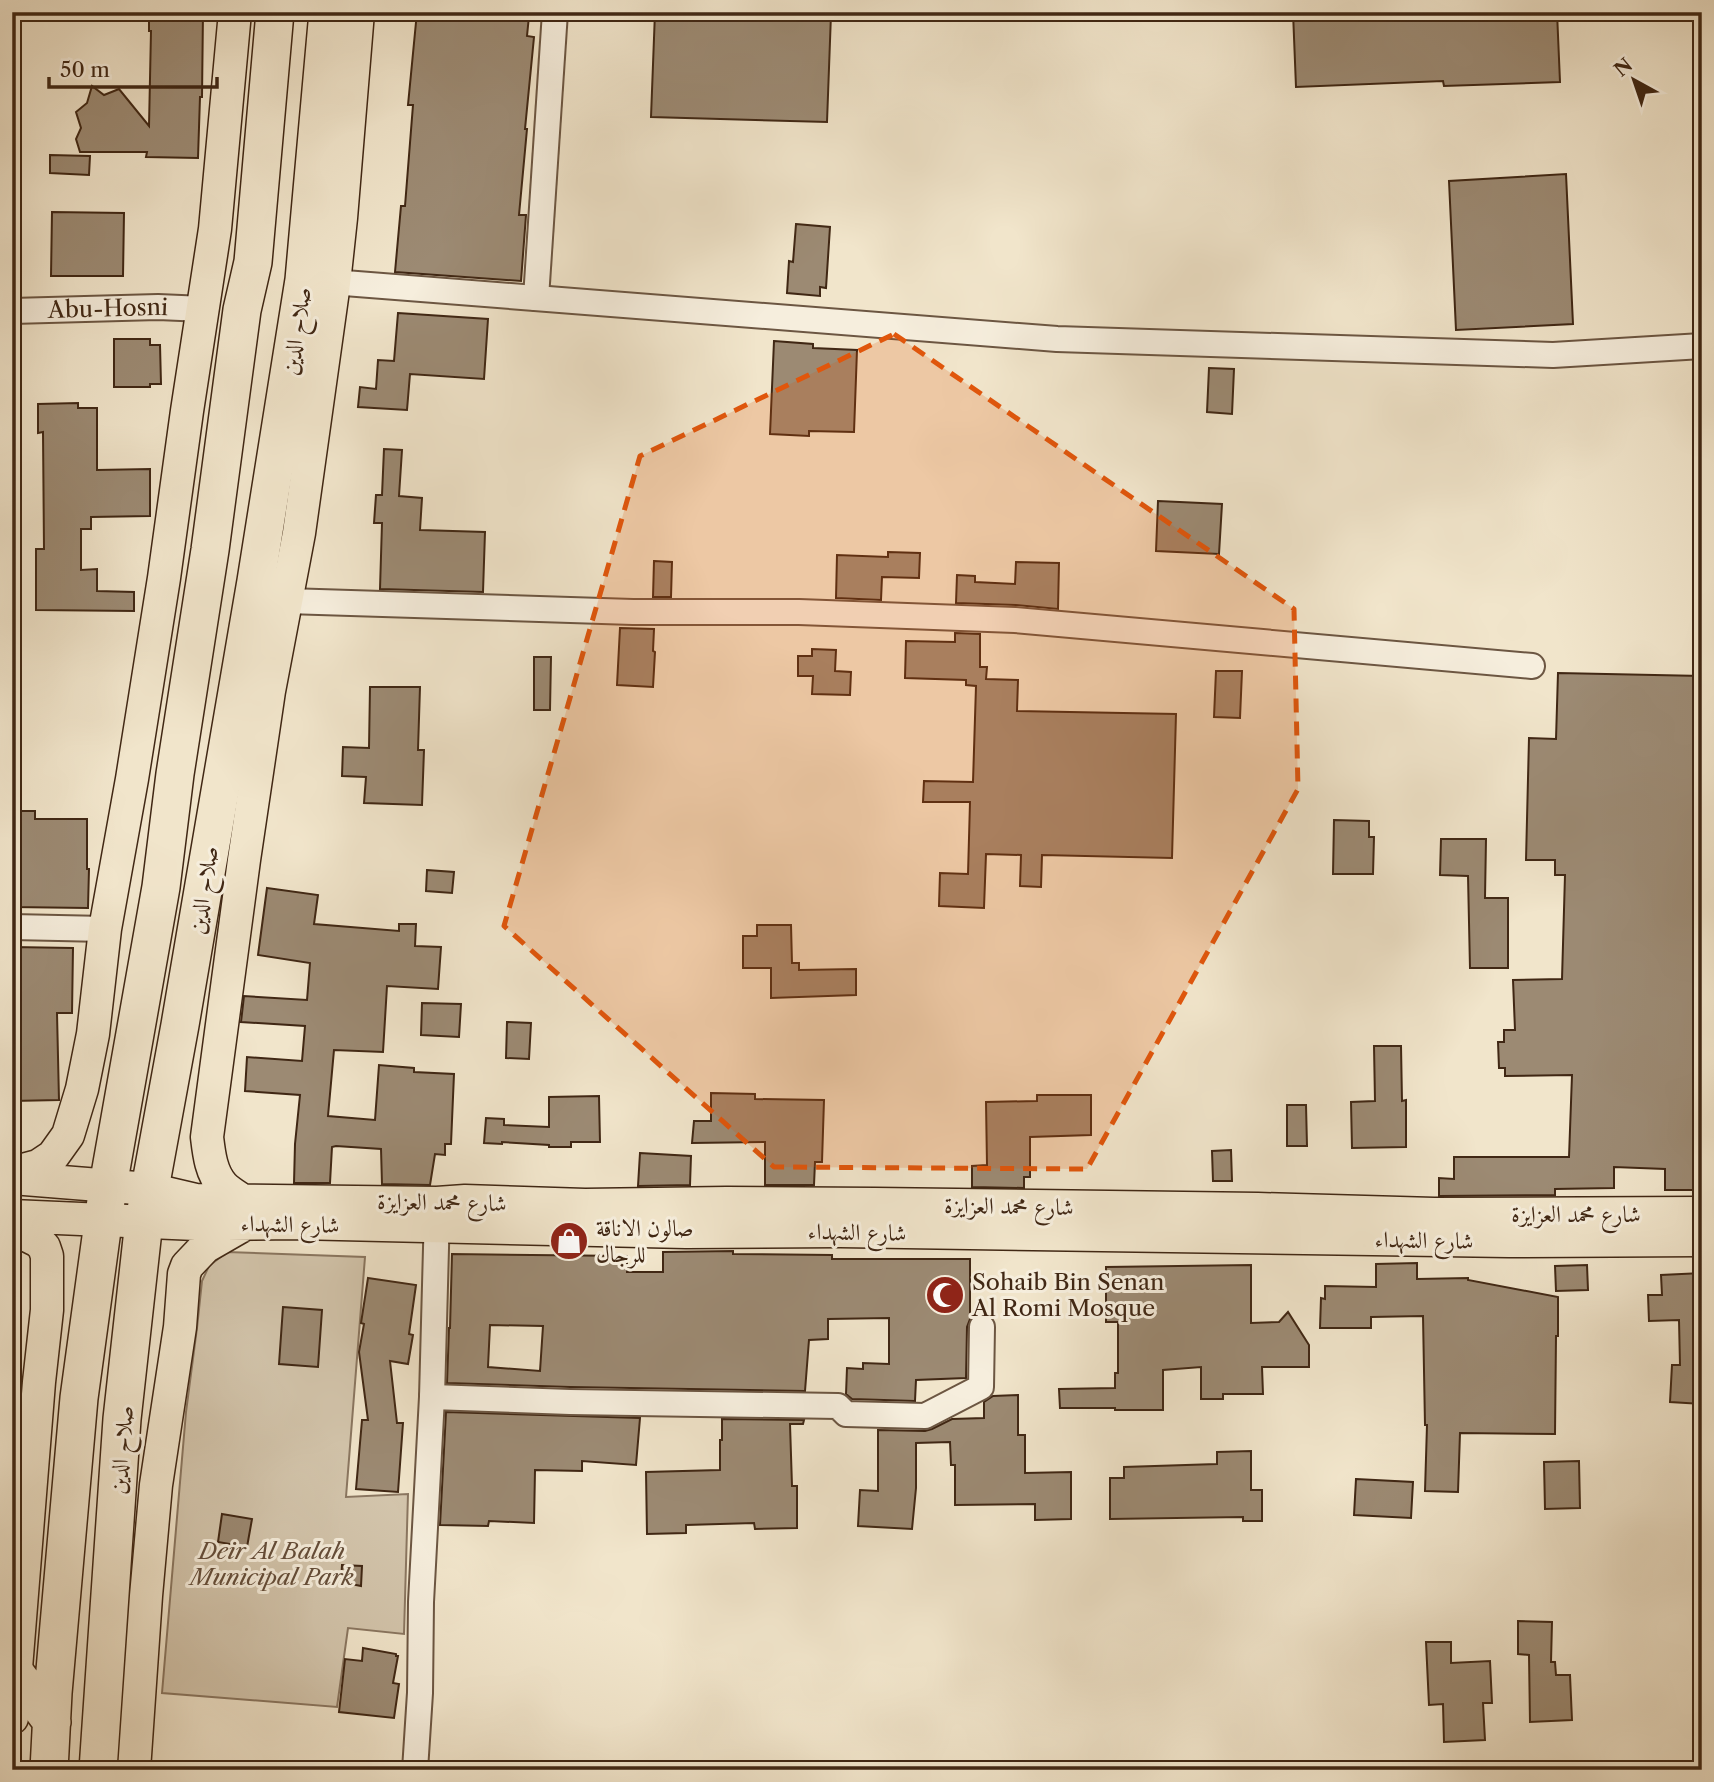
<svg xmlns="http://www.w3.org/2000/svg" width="1714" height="1782" viewBox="0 0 1714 1782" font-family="'Libre Caslon Text',Amiri,serif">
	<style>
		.green { fill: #d3c5ac; stroke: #8a7660; stroke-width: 2 }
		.building { fill: #9c8a73; stroke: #402714; stroke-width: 2; fill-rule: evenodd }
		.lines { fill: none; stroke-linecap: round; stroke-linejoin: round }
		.minor-casing { stroke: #6c5642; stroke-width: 28 }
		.major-casing { stroke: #402714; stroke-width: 35 }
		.highway-casing { stroke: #402714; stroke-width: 40 }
		.minor { stroke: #f6eedd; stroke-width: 24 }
		.major { stroke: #f1e5cb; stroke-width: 32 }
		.highway { stroke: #f1e5cb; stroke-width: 37 }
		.marked { fill: #e0560c; fill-opacity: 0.2; stroke: #e0560c; stroke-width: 5; stroke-dasharray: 14 9; stroke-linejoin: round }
		.labels { text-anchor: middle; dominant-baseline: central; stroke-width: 6; stroke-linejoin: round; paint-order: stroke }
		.street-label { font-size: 23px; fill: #402714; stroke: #f6eedd }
		.poi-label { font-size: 23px; fill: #402714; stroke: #f6eedd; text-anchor: start }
		.park-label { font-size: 23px; font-style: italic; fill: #654e3a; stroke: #f6eedd }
	</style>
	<rect width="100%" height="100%" fill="#f1e5cb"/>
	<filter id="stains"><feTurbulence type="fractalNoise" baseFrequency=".00286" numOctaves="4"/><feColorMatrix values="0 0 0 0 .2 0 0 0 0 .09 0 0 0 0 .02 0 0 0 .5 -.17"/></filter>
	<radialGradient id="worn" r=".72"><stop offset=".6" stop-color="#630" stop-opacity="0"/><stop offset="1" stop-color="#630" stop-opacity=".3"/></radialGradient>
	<!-- green -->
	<path class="green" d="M227,1252L365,1257L346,1497L408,1494L404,1634L348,1628L337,1707L162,1693L186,1412L197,1328L202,1281L209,1266Z"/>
	<!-- building -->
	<path class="building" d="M149,12H203L202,97H200L198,158L146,157L147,152H80L76,139L81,128L76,112L87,103L92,86L104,95L119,89L149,126L151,31H149Z
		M417,12H463L529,16L527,36L534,37L525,129H527L519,215H526L521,281L395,272L401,206H405L413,105H408Z
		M655,12L831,14L827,122L651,117Z
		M1293,12H1557L1560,82L1444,86L1443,81L1296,87Z
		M50,155L90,156L89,175L50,173Z
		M1566,174L1573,324L1456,330L1449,181Z
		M52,212L124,213L123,276H51Z
		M796,224L830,227L826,288L820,287V296L787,293L789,261L793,262Z
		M398,313L488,319L484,379L410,374L407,410L358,407L360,387L376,389L378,360L394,361Z
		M114,339H150V345H160L161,384H150V387H114Z
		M774,341L813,344V348L857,350L854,432L809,431V436L770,434Z
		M1209,368L1234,369L1232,414L1207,412Z
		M78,403V408H97V470L150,469V516L91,517V529H81V570L97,569V591L134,592V611L36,610V549H44L43,432L38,433V404Z
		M384,449L402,450L399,496L422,498L420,530L485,532L483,592L380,589L382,523H374L376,495H382Z
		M1158,501L1222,504L1219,554L1156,551Z
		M888,552L920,553L919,578L882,577L881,600L836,598L837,555L888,557Z
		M654,561L672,562L671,597H653Z
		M1016,562L1059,563L1058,609L1016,605L956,603L957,575L975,576V582L1015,584Z
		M620,628L654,629L653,651L655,652L653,687L617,685Z
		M955,633L980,634V667H987L986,679L1018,680L1017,711L1176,714L1172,858L1042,855L1041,887L1020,886L1021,855L986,854L984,908L939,906L940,873L968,874L970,802H923L924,781L973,782L976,686L966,685V680L905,678L906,641L955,642Z
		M812,649L836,650L835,671L851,672L850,695L812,694L813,676H798V656H812Z
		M534,657H551L550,710H534Z
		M1216,671H1242L1240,718L1214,717Z
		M1558,673L1702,676V1190H1665V1169L1614,1167V1188L1555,1189V1195L1439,1196V1178L1454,1179V1157H1569L1572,1075L1505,1076V1068H1499L1498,1042H1504V1030H1515L1513,980L1562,979L1565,875H1555V860H1526L1529,738L1556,739Z
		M370,687H420L418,750H424L422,805L364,803L366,777L342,776L343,747L369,748Z
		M12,811H35V819H87V869H89L88,908L12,907Z
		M1334,820L1369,821V837H1374L1373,874H1333Z
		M1441,839H1486L1485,898H1508V968H1470L1468,876L1440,875Z
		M427,870L454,872L452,893L426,891Z
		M267,888L318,895L314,924L399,931V924H416L415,946L441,947L438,989L387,986L383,1052L334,1050L328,1116L375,1120L379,1065L414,1068V1072L454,1074L451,1144H445V1155L435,1154L430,1185L382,1184L381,1149L336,1146L332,1147L330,1183H294L295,1144L300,1095L245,1091L247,1057L302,1061L305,1026L241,1022L244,996L307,1000L310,963L258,955Z
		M757,925H791L792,963H799V970L856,969V995L771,998V968H743V936H757Z
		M12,947L73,948L72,1013H57L59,1100L12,1101Z
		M422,1003L461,1004L459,1037L421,1035Z
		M507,1022L531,1023L529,1059L506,1058Z
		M1374,1046H1401L1402,1101L1406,1100V1147L1352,1148L1351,1102L1375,1101Z
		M711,1093L755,1094V1099L824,1100L822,1162H815L814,1185H765V1142L692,1143L694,1121H711Z
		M1037,1095H1091V1135L1030,1137V1177H1024V1188L972,1187V1166L987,1165L986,1102L1037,1101Z
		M599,1096L600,1142H571V1147H549V1145L502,1142V1144L484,1143L486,1118L504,1119V1125L549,1127V1097Z
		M1287,1105H1306L1307,1146H1287Z
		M1231,1150L1232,1181H1213L1212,1151Z
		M640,1153L691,1156L690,1185L638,1186Z
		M733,1251V1254L832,1255V1259H970V1319L967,1327L966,1378L916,1380L915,1401L852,1399L846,1394L847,1368L863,1369V1363L889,1364V1318L828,1319V1339L809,1340L805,1391L570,1387L447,1383L449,1328H450L452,1254L627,1256V1272H663V1252ZM490,1325L543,1326L540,1371L488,1367Z
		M1417,1263V1279L1468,1278V1280L1558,1297V1336H1556L1555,1434L1460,1433L1458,1492L1425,1491L1427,1425H1425L1423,1316L1371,1317V1328H1320L1321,1298L1325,1299V1286L1376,1287V1264Z
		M1251,1265V1323L1279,1322L1288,1312L1309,1345V1367H1262L1263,1394H1223V1399H1201V1367L1163,1370V1410H1115V1408H1060L1059,1389L1115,1388V1373H1118V1322H1106V1267Z
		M1587,1265L1588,1290L1556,1291L1555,1266Z
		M1702,1273V1404L1670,1402L1672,1365H1680L1679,1320L1649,1321L1648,1295H1662L1661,1275Z
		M368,1278L416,1285L409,1334L413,1335L408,1364L390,1361L397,1423H403L398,1492L356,1489L362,1420H368L359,1352L364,1324L361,1323Z
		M283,1307L322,1310L318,1367L279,1364Z
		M1018,1395V1435H1025V1473L1071,1472V1519L1035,1520V1504L955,1505V1465H951L950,1442L916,1443V1488L912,1529L858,1526L860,1490L878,1491V1430L925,1431L932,1429L952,1419L984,1418V1402L993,1396Z
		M446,1412L640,1418L636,1465L582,1461V1471L535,1470L534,1523L489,1521L488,1526L440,1525Z
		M722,1419L804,1420L803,1424H790L792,1486H797V1528L755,1529L754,1523L686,1525V1533L647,1534L646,1472L720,1470V1440H722Z
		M1251,1451V1490H1262V1521H1243V1517L1110,1519V1478H1124V1467L1217,1464V1452Z
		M1579,1461L1580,1508L1545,1509L1544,1462Z
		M1356,1479L1413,1482L1411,1518L1354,1515Z
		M222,1514L252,1519L247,1547L218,1542Z
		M342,1565L362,1566L361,1586L341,1582Z
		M1518,1621L1552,1622L1551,1662H1555L1556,1675H1570L1572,1720L1530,1722L1529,1655L1518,1654Z
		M1426,1642H1451V1663L1490,1661L1492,1703H1483L1485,1740L1444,1742L1443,1704L1429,1705Z
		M363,1648L396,1654V1656H398L393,1683L399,1684L394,1718L339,1712L345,1659L362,1661Z"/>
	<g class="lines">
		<defs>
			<g id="minor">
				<path d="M319,281L1057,339L1553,355L1702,346"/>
				<path d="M536,298L555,12"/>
				<path id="s1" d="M12,311L158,307L204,309"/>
				<path d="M273,589L287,601L633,612H799L1015,620L1532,666"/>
				<path d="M12,927L105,929"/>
				<path d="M432,1397L570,1402L838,1406L846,1414L925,1416L981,1387L982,1327"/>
				<path d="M415,1770L420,1693L421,1602L432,1397L437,1211"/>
			</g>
			<path id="major" d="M12,1173L38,1166L53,1156L68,1135L82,1089L93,1034L105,929L132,779L164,578L187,411L215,229L235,12
				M12,1178L149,1189L196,1200L437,1203L465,1201L585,1205L727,1203L875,1204L1258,1209L1434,1214L1702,1213
				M242,1200C236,1196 229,1192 223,1186C211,1173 209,1154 207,1137L244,860L269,691L299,533L334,283L341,218L358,12
				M12,1216L196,1224L297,1223L686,1232L840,1231L1509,1241L1702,1240
				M12,1228L38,1241L44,1247L47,1256V1310L39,1382L12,1718
				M134,1770L146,1596L156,1485L180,1327L184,1274L187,1266L205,1247L245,1224"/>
			<path id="highway" d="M16,1674L52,1722
				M49,1770L53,1693L79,1398L108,1186L161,887L175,774L210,550L242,310L253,262L275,12
				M98,1770L122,1419L144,1221L180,1025L256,581L304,280L328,12"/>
		</defs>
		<!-- minor casing -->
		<use href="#minor" class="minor-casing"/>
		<!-- major casing -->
		<use href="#major" class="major-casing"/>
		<!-- highway casing -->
		<use href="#highway" class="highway-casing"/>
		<!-- minor -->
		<use href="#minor" class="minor"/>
		<!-- major -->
		<use href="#major" class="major"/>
		<!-- highway -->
		<use href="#highway" class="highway"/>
	</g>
	<!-- marked area -->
	<path class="marked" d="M894,334L1294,609L1298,789L1087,1169L774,1167L504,926L640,456Z"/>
	<!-- icons -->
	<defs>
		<symbol id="shop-disc" viewBox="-11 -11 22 22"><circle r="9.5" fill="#8f2418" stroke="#f6eedd"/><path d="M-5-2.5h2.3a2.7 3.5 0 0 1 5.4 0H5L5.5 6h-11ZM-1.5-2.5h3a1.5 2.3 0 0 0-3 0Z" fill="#fff"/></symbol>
		<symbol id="mosque-disc" viewBox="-11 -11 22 22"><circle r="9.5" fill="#8f2418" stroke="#f6eedd"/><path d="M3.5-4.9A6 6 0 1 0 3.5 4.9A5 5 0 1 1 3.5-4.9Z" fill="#fff"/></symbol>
	</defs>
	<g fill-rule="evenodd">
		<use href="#shop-disc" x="547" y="1219" width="44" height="44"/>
		<use href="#mosque-disc" x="923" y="1273" width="44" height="44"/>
	</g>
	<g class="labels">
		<!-- street labels -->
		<g class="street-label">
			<text stroke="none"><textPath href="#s1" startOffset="96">Abu-Hosni</textPath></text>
			<text transform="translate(296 331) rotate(-81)">صلاح الدين</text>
			<text transform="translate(203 890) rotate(-81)">صلاح الدين</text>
			<text transform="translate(442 1202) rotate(1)">شارع محمد العزايزة</text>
			<text transform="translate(1009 1206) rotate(1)">شارع محمد العزايزة</text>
			<text x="1576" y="1214">شارع محمد العزايزة</text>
			<text transform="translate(290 1224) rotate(1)">شارع الشهداء</text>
			<text transform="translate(857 1232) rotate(1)">شارع الشهداء</text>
			<text transform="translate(1424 1240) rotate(1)">شارع الشهداء</text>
			<text transform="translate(121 1450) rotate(-85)">صلاح الدين</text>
		</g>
		<!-- poi labels -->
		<g class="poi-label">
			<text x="596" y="1228">صالون الاناقة<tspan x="596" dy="26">للرجال</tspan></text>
			<text x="972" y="1282">Sohaib Bin Senan<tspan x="972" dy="26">Al Romi Mosque</tspan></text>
		</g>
		<!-- park labels -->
		<g class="park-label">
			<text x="272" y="1551">Deir Al Balah<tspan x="272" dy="26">Municipal Park</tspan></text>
		</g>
	</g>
	<!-- margin -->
	<rect width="1714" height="1782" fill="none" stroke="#f1e5cb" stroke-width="42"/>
	<rect x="14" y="14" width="1686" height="1754" fill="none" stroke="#402714" stroke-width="3.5"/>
	<rect x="21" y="21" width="1672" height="1740" fill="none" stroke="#402714" stroke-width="2"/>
	<!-- north arrow -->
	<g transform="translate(1634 80) rotate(320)" stroke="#f6eedd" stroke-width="5" paint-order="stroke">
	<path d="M0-5L12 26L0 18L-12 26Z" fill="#402714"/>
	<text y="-10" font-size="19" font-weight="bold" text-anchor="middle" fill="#402714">N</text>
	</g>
	<!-- scale -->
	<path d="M49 77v10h168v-10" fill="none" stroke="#402714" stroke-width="3.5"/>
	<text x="60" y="77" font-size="21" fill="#402714" stroke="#f6eedd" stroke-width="5" paint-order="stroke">50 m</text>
	<rect width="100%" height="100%" filter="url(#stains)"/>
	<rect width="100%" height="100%" fill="url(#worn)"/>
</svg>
